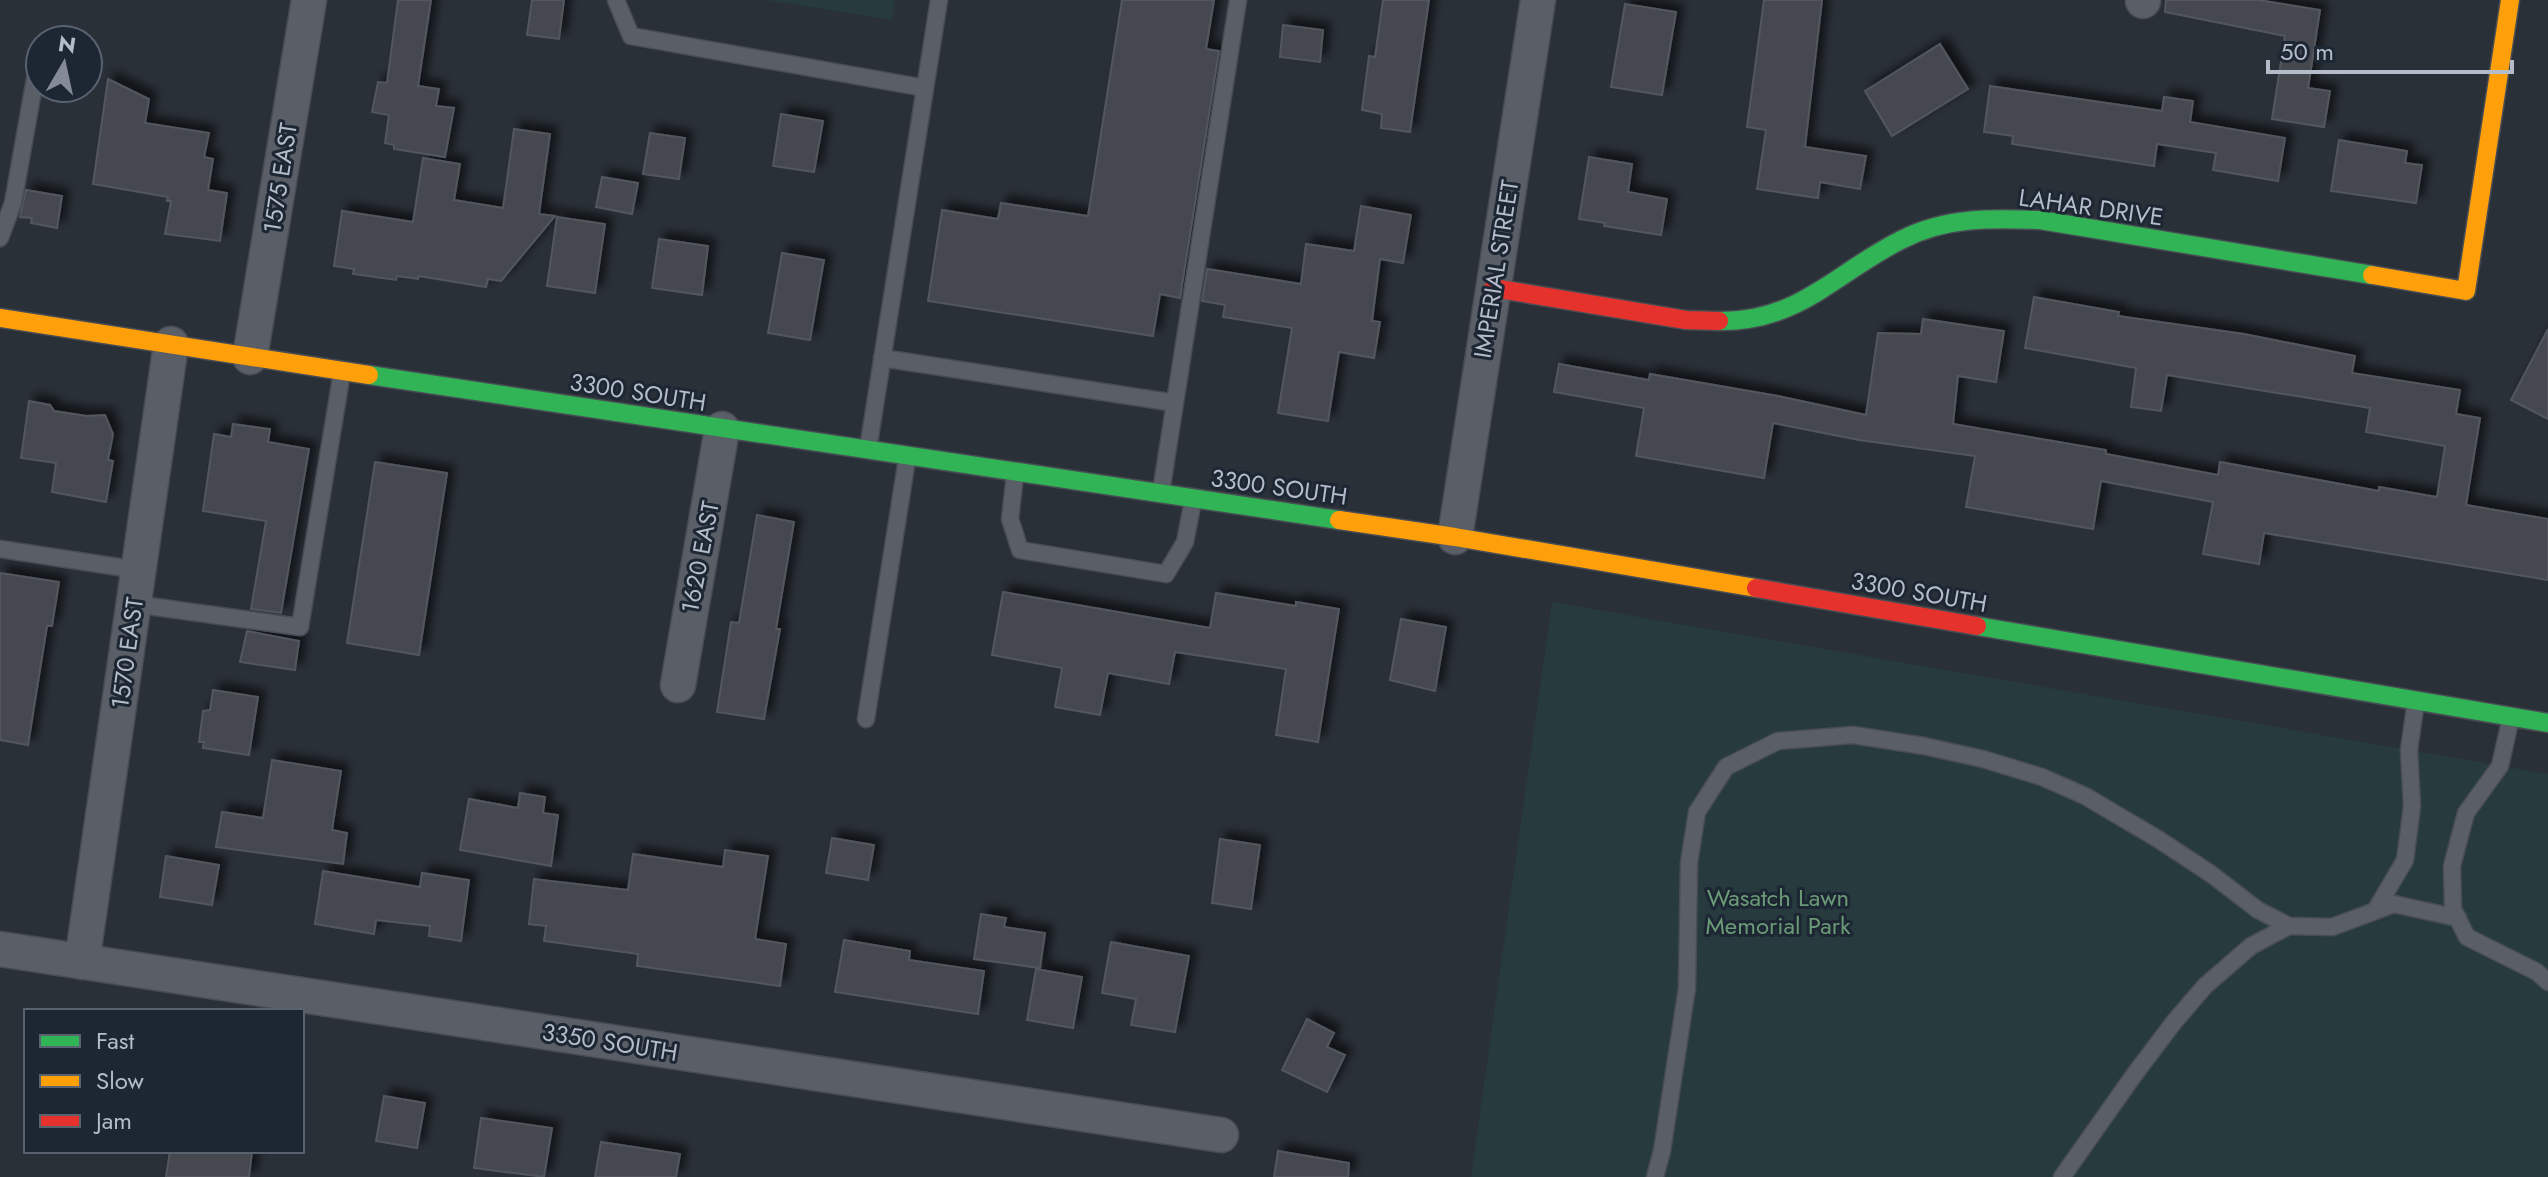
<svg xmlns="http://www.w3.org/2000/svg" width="2548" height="1177" viewBox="0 0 2548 1177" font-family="Jost,sans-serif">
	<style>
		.green { fill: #273a3e }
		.building { fill: #444950; stroke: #52575f; stroke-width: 2; filter: url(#shadow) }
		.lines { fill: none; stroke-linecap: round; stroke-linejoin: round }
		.lane-casing { stroke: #484c53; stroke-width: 19 }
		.street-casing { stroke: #484c53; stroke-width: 37 }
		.fast-casing { stroke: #484c53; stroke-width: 21 }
		.slow-casing { stroke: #484c53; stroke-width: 21 }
		.jam-casing { stroke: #484c53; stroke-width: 21 }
		.lane { stroke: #5a5e66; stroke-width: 16 }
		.street { stroke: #5a5e66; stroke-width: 34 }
		.fast { stroke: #30b455; stroke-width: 18 }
		.slow { stroke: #ff9f0a; stroke-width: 18 }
		.jam { stroke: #e5322d; stroke-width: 18 }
		.labels { text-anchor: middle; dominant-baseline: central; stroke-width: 6; stroke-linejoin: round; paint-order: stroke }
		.street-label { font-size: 24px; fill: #b4bcc9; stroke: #1d2633 }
		.park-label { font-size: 24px; fill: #6b9a76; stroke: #1d2633 }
	</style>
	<defs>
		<filter id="shadow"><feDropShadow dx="7" dy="-7" stdDeviation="4" flood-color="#0009"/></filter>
	</defs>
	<rect width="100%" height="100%" fill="#2a3038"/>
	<!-- green -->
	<path class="green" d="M766,0H895L892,20Z
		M1552,602L2548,774V1177H1471Z"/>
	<!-- building -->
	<path class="building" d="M398,0H431L418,86L439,89L436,106L454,108L445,157L394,149V145L385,143L389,115L372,112L378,82L387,83Z
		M532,0H564L559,39L527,35Z
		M1122,0H1214L1206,49L1219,51L1180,298L1160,294L1153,336L928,301L942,210L998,219L1001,203L1088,216Z
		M1383,0H1429L1410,132L1381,128L1382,114L1362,110L1369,56L1375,57Z
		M1764,0H1822L1805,147L1866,156L1860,189L1820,182L1818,198L1757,189L1766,130L1747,127Z
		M2166,0H2258L2320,10L2308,88L2330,91L2324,127L2272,119L2285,36L2165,12Z
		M1625,4L1676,12L1662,95L1611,87Z
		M1283,25L1323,30L1320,62L1280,57Z
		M1940,44L1968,89L1892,136L1865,91Z
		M108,79L149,99L145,123L209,133L204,157L213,159L208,190L227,193L220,241L165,234L171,201H167L168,197L93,184Z
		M1990,86L2162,111L2164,97L2193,101L2190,122L2285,138L2278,181L2213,170L2216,153L2157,144L2154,166L2012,144L2013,136L1984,132Z
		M781,114L823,121L814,172L773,166Z
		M514,129L550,134L539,214L555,216L501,281L488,279L486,287L419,276L418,279L397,276L396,280L353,274L354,269L334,266L342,211L413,222L423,158L460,164L454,200L503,208Z
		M650,133L685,138L679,179L643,174Z
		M2339,140L2407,151L2405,163L2422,165L2416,203L2331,191Z
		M1589,157L1632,164L1628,192L1667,199L1661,235L1604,226L1605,223L1579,219Z
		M602,177L638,183L632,214L596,207Z
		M26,190L62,196L57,228L31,223L32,218L20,217Z
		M1361,206L1411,215L1403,263L1380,259L1372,321L1380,322L1374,358L1339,352L1328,421L1278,413L1292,328L1223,317L1225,305L1202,301L1207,269L1301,284L1306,244L1354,251Z
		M557,217L605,224L595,293L547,286Z
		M659,239L708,246L702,295L652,288Z
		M782,253L824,260L810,340L768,333Z
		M2034,297L2119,312L2118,316L2244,334L2355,356L2352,373L2460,390L2456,414L2480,418L2466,505L2548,519V580L2264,533L2259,564L2203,554L2213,502L2101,481L2093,529L1966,507L1975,456L1859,440L1773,423L1764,478L1636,456L1644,408L1554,392L1559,364L1649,380L1650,374L1778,396L1866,415L1878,333L1921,334L1923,319L2004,331L1996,382L1958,376L1953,424L2106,450V454L2218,475L2220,462L2379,491V487L2437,497L2445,446L2366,432L2370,408L2167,375L2161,411L2131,407L2136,368L2025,348Z
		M2548,329V419L2511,400Z
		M29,401L50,405L54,411L87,416L105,415L113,434L108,460L113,461L106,502L52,492L56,463L21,458Z
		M233,424L270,429L268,442L309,449L281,613L251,609L266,521L203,511L214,434L231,437Z
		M375,462L447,473L419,655L347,643Z
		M757,515L794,522L776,629H780L764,719L717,712L731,622L739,623Z
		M0,573L59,582L52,626H47L28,745L0,740Z
		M1003,592L1210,628L1216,593L1296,606V602L1339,609L1318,742L1276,735L1286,669L1175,652L1169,684L1108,673L1100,715L1055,707L1062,668L992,655Z
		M1401,619L1446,627L1435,691L1390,680Z
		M247,631L299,641L295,670L240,662Z
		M213,690L258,697L249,755L203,748L204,742H199L203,711L210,710Z
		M272,760L341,771L332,830L347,833L343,864L216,847L222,812L263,818Z
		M520,793L545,797L543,813L558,815L551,866L460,850L469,799L518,808Z
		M832,838L874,845L868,880L826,873Z
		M1220,839L1260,845L1251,909L1212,903Z
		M725,850L768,856L755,939L786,944L780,986L637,966L638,954L544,941L546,926L529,924L534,879L628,890L633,854L723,867Z
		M166,856L219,865L212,905L160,897Z
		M323,871L420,887L422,873L469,880L461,941L429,936L430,926L376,920L374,934L315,924Z
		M981,914L1006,918L1004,927L1045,933L1040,968L974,959Z
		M844,940L910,951L909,960L984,971L978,1014L835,992Z
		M1111,942L1189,956L1175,1032L1131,1025L1136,999L1102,993Z
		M1036,969L1082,977L1073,1028L1027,1020Z
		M1307,1019L1334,1033L1327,1047L1345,1055L1327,1092L1282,1070Z
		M384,1096L425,1103L417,1148L376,1141Z
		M481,1118L552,1128L544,1177L474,1168Z
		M601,1142L680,1154L676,1177H595Z
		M170,1151H252L249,1177H166Z
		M1278,1151L1349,1163L1348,1177H1274Z"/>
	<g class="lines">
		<defs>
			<path id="lane" d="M616,0L631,36L925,88
				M0,238L13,203L35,79
				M882,358L1175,403
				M868,449L939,0
				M1015,475L1010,519L1020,550L1166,574L1185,542L1193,501
				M1161,492L1238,0
				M0,549L138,570
				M134,604L300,627L342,372
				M2511,717L2500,766L2466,813L2452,866L2453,909L2467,937L2537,972L2548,982
				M866,719L907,459
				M2375,911L2405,860L2412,807L2409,750L2416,701
				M1655,1177L1662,1151L1687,988L1689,863L1697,812L1726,767L1778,741L1853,735L1924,746L1983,759L2042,777L2085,796L2158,839L2211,874L2258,910L2289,926L2332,927L2394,904L2458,918
				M2062,1177L2134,1075L2174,1022L2205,986L2251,946L2289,926"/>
			<path id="street" d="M2143,1V0
				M250,357L309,0
				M1455,537L1538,0
				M678,685L722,429
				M0,949L1221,1135
				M82,962L171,344"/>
			<path id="fast" d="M1719,321C1799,322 1835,273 1901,240C1945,217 1992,218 2040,220L2372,275
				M369,375L1339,520
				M1977,626L2548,723"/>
			<path id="slow" d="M2372,275L2466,291L2510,0
				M0,318L369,375
				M1339,520L1455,537L1756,588"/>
			<path id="jam" d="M1493,288L1686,320L1719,321
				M1756,588L1977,626"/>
		</defs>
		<!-- lane casing -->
		<use href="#lane" class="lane-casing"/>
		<!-- street casing -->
		<use href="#street" class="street-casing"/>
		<!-- fast casing -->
		<use href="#fast" class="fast-casing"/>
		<!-- slow casing -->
		<use href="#slow" class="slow-casing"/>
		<!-- jam casing -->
		<use href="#jam" class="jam-casing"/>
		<!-- lane -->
		<use href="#lane" class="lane"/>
		<!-- street -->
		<use href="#street" class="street"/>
		<!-- fast -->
		<use href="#fast" class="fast"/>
		<!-- slow -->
		<use href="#slow" class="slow"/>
		<!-- jam -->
		<use href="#jam" class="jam"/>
	</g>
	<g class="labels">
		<!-- street labels -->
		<g class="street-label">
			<text transform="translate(280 178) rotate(-81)">1575 EAST</text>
			<text transform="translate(2091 207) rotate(8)">LAHAR DRIVE</text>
			<text transform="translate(1496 269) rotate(-81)">IMPERIAL STREET</text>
			<text transform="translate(638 392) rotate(9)">3300 SOUTH</text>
			<text transform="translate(1279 487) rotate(8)">3300 SOUTH</text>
			<text transform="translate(700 557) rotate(-79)">1620 EAST</text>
			<text transform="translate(1919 592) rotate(10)">3300 SOUTH</text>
			<text transform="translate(127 653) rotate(-82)">1570 EAST</text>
			<text transform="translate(610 1042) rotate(9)">3350 SOUTH</text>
		</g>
		<!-- park labels -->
		<g class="park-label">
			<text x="1778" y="897">Wasatch Lawn<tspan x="1778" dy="28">Memorial Park</tspan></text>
		</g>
	</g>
	<!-- legend -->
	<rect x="24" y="1009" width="280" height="144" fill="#1d2633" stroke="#59626f" stroke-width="2"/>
	<rect x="40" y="1035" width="40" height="12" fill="#30b455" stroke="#59626f" stroke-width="2"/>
	<text x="96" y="1049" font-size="24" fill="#b4bcc9">Fast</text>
	<rect x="40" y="1075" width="40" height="12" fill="#ff9f0a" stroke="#59626f" stroke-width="2"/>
	<text x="96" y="1089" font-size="24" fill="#b4bcc9">Slow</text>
	<rect x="40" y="1115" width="40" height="12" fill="#e5322d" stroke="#59626f" stroke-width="2"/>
	<text x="96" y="1129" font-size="24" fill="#b4bcc9">Jam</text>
	<!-- north arrow -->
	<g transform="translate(64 64) rotate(9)"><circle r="38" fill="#1d2633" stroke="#59626f" stroke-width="2"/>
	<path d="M0-6L14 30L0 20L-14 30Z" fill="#848b96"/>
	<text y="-12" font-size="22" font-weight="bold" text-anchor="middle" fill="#b4bcc9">N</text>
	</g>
	<!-- scale -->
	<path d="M2268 60v12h244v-12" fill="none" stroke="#b4bcc9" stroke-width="4"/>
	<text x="2280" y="60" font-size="24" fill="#b4bcc9" stroke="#1d2633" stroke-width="6" paint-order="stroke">50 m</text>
</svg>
